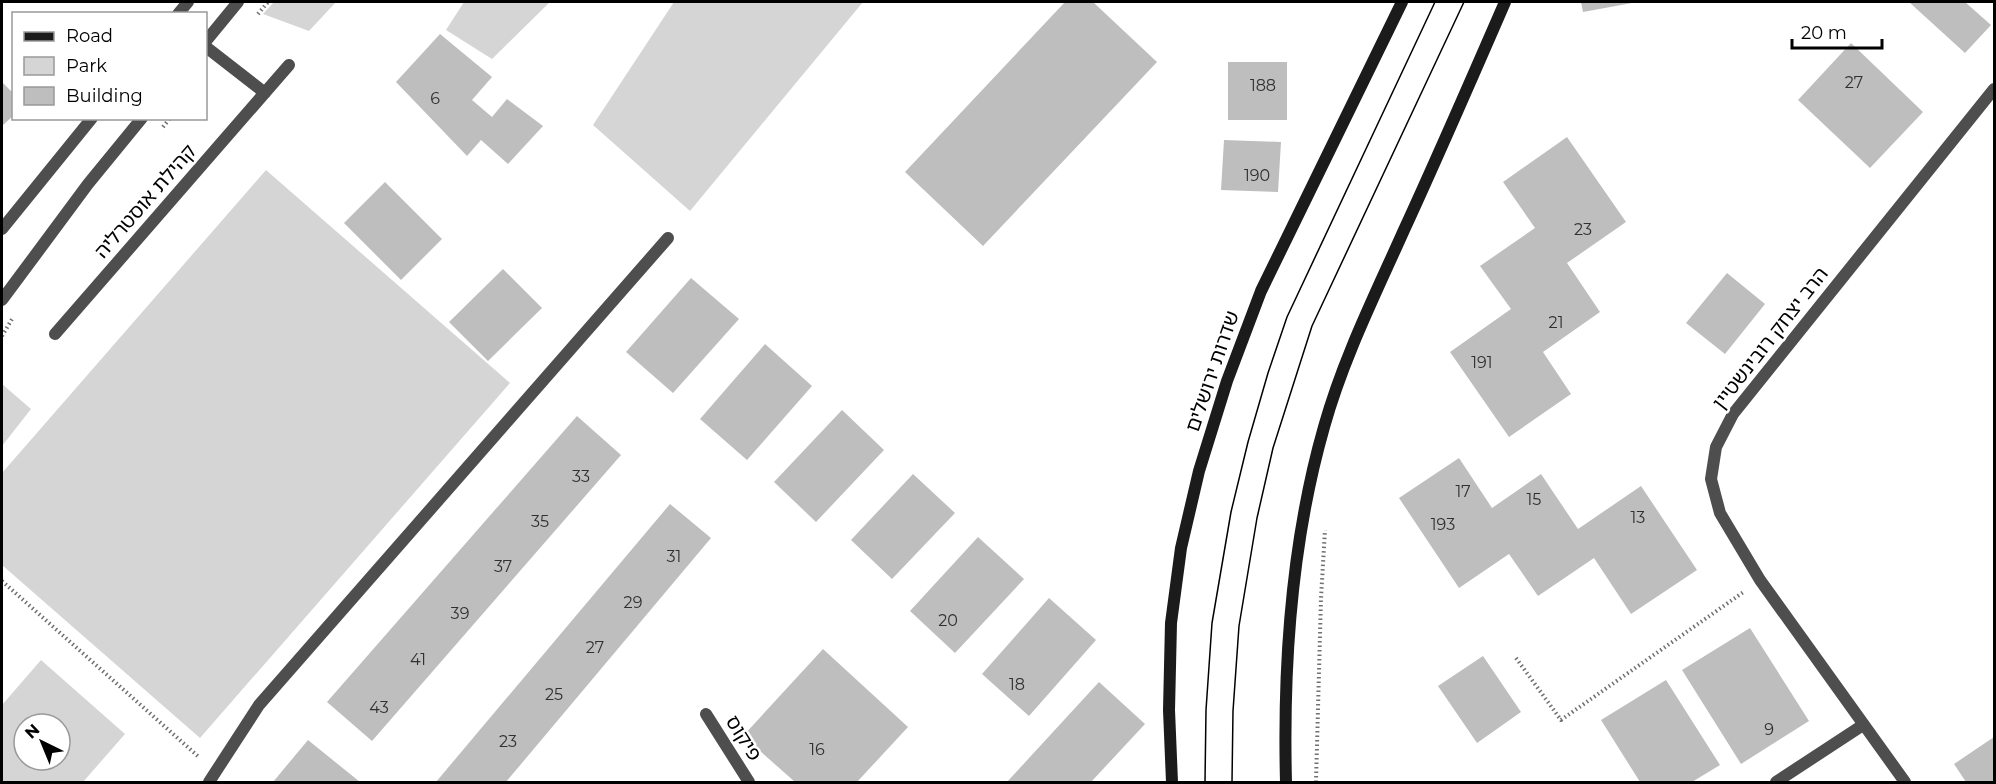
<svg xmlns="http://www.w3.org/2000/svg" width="1996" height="784" viewBox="0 0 1996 784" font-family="Montserrat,'Noto Sans Hebrew',sans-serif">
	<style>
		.green { fill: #d5d5d5; fill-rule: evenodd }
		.building { fill: #bebebe }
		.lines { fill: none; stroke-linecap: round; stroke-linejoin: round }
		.path { stroke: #707070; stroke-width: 4; stroke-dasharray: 1.5 3; stroke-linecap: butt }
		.minor { stroke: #4e4e4e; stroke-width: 12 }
		.tertiary { stroke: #4e4e4e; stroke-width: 12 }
		.secondary { stroke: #1b1b1b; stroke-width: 12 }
		.tram { stroke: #000; stroke-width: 1.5 }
		.labels { text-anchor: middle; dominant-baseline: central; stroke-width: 5; stroke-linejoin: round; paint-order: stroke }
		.number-label { font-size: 16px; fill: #303030 }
		.street-label { font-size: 20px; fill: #000; stroke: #fff }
	</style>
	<rect width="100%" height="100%" fill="#fff"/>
	<!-- green -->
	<path class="green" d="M274,2H336L309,31L263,14Z
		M464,2H550L492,59L446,30Z
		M674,2H863L690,211L593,125Z
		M266,170L510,383L200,738L2,565V473Z
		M2,384L31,409L2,446Z
		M41,660L125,734L83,782H2V705ZM24,724H60V760H24Z"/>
	<!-- building -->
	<path class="building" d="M1065,2H1093L1157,62L983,246L905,172Z
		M1581,2H1632V3L1583,12Z
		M1909,2H1965L1991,25L1965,53Z
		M440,34L492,77L472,100L492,117L507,99L543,126L508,164L481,140L467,156L396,82Z
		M1851,43L1923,112L1870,168L1798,100Z
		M1228,62H1287V120H1228Z
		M2,82L14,94V115L2,126Z
		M1567,137L1626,222L1567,263L1600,312L1543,352L1571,394L1509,437L1450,352L1511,309L1480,266L1535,228L1503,182Z
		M1224,140L1281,142L1278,192L1221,190Z
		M385,182L442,239L401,280L344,223Z
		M503,269L542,308L488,361L449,322Z
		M1727,273L1765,304L1725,354L1686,323Z
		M691,278L739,319L673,393L626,352Z
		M765,344L812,386L747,460L700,419Z
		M842,410L884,450L816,522L774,482Z
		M577,416L621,455L372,741L327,702Z
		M1459,458L1492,508L1541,474L1578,529L1641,486L1697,570L1631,614L1594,558L1538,596L1509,554L1459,588L1399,498Z
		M913,474L955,513L892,579L851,540Z
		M670,504L711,538L506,782H436Z
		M978,537L1024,579L955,653L910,611Z
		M1049,598L1096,640L1029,716L982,674Z
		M1750,628L1809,721L1741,764L1682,670Z
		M823,649L908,727L857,782H795L743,736Z
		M1483,656L1521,712L1477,743L1438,686Z
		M1666,680L1720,765L1692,782H1640L1601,720Z
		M1099,682L1145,724L1091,782H1007Z
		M1994,737V782H1966L1954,764Z
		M308,740L360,782H273Z"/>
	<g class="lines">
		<!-- path -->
		<path class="path" d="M258,14L268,2
			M163,127L170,118
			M2,336L12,319
			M2,581L200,758
			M1516,658L1561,720L1745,591
			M1316,782L1321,598L1325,530"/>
		<!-- minor -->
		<path class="minor" d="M206,47L265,93
			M55,334L289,65
			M706,714L749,782
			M209,782L259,705L668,238
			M1776,782L1863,725"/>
		<!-- tertiary -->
		<path class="tertiary" d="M178,14L188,2
			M206,41L238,2
			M2,229L92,118
			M2,300L88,184L142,118
			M1905,782L1760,580L1720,513L1711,479L1716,447L1733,414L1994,89"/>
		<!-- secondary -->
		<path class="secondary" d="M1172,782L1169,710L1171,623L1181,548L1199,471L1227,381L1261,291L1402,2
			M1286,782C1283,666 1292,539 1324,427C1343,359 1375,295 1404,230C1439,154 1472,78 1505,2"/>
		<!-- tram -->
		<path class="tram" d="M1205,782L1206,710L1212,623L1231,512L1248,442L1268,373L1287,317L1435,2
			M1232,782L1233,711L1239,626L1257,518L1273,448L1312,326L1464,2"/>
	</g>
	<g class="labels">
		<!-- number labels -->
		<g class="number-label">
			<text x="1854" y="82">27</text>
			<text x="1263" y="85">188</text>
			<text x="435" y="98">6</text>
			<text x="1257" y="175">190</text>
			<text x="1583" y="229">23</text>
			<text x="1556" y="322">21</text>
			<text x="1482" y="362">191</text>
			<text x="581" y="476">33</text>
			<text x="1463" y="491">17</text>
			<text x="1534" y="499">15</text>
			<text x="1638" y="517">13</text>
			<text x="540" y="521">35</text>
			<text x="1443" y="524">193</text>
			<text x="674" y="556">31</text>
			<text x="503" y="566">37</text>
			<text x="633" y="602">29</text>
			<text x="460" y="613">39</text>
			<text x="948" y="620">20</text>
			<text x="595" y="647">27</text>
			<text x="418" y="659">41</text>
			<text x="1017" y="684">18</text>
			<text x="554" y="694">25</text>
			<text x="379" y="707">43</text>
			<text x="1769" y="729">9</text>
			<text x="508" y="741">23</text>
			<text x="817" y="749">16</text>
		</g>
		<!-- street labels -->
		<g class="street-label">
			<text transform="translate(145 201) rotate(-49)">קהילת אוסטרליה</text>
			<text transform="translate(1770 338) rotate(-52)">הרב יצחק רובינשטיין</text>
			<text transform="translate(1212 371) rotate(-71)">שדרות ירושלים</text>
			<text transform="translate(744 738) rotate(58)">פיקוס</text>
		</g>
	</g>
	<!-- border -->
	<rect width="1996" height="784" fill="none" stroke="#000000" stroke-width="6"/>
	<!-- legend -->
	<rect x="12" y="12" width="195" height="108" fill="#ffffff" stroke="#999999" stroke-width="1.5"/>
	<rect x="24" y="32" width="30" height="9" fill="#1b1b1b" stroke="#999999" stroke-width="1.5"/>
	<text x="66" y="42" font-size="18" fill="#000000">Road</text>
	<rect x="24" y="57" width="30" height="18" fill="#d5d5d5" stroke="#999999" stroke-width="1.5"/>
	<text x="66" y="72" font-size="18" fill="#000000">Park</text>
	<rect x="24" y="87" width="30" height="18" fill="#bebebe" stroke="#999999" stroke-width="1.5"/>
	<text x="66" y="102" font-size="18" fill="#000000">Building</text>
	<!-- north arrow -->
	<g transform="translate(42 742) rotate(317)"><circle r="28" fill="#ffffff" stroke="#999999" stroke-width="1.5"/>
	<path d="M0-4.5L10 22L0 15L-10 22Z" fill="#000000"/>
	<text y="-9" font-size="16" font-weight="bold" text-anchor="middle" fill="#000000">N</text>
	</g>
	<!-- scale -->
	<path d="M1792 39v9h90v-9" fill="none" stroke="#000000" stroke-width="3"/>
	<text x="1801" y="39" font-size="18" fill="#000000" stroke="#ffffff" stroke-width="4.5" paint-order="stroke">20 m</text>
</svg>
